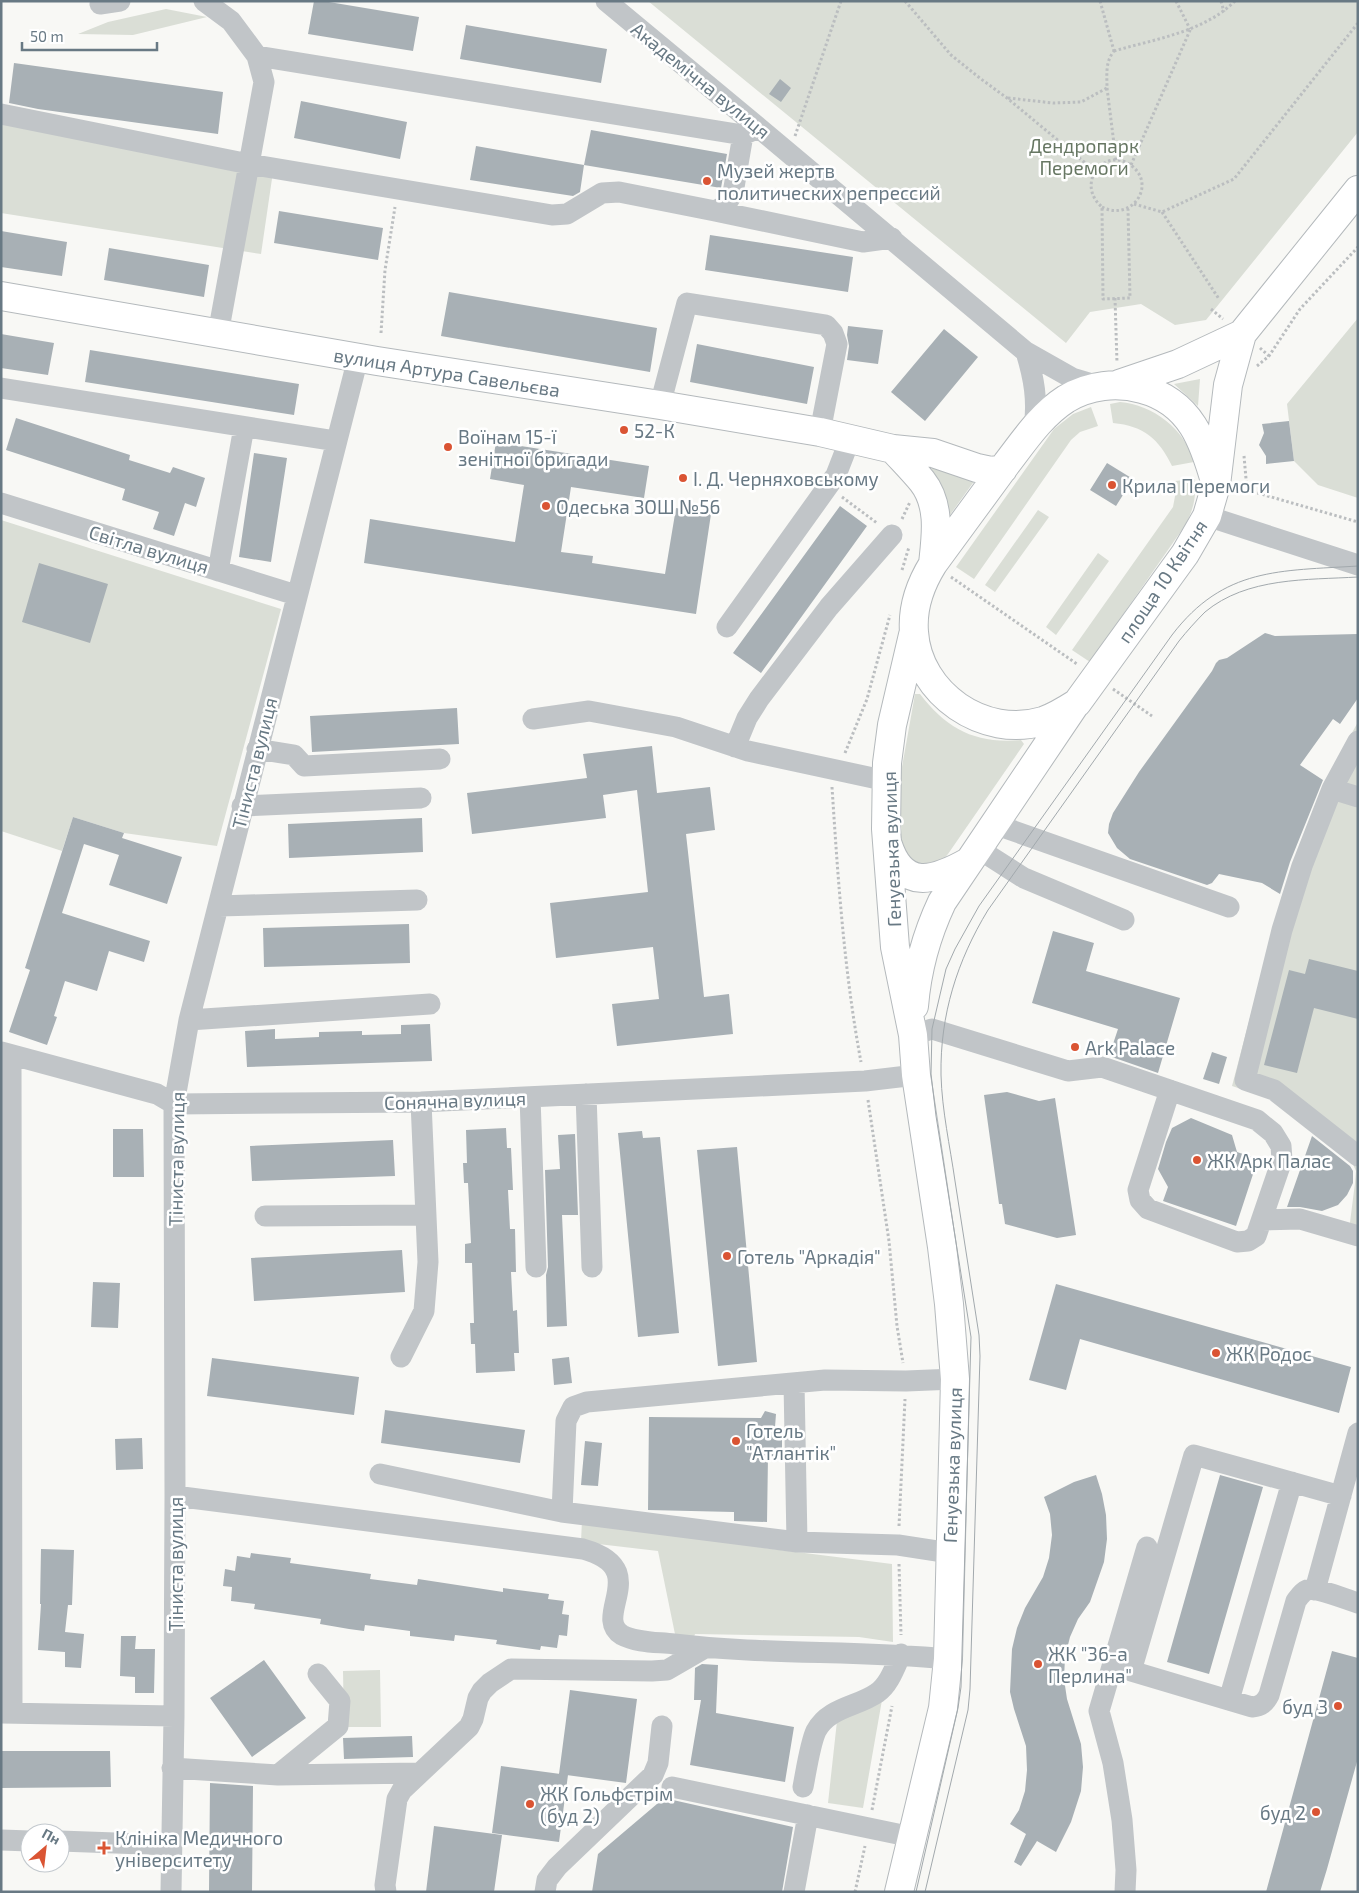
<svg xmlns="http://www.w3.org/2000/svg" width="1359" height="1893" viewBox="0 0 1359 1893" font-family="'Exo 2',sans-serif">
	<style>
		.green { fill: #daded6 }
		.building { fill: #a8b0b5 }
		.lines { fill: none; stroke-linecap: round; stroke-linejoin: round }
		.major-casing { stroke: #b4b9bc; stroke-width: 30 }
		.path { stroke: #bbbec0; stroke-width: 3; stroke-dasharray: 2.5 2.5; stroke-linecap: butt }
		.minor { stroke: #c1c5c8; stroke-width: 21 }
		.major { stroke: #fff; stroke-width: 28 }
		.tram { stroke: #a2a9ad; stroke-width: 1 }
		.poi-dot { fill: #da5433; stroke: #fff; stroke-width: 2 }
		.labels { text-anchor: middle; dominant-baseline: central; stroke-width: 5; stroke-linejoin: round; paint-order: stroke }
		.street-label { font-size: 19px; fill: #687984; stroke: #fff }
		.park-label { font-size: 19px; fill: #677763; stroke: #fff }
		.poi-label { font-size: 19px; fill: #687984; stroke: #fff; text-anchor: start }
	</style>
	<rect width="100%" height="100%" fill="#f8f8f5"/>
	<!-- green -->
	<path class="green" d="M648,1H1358V132L1206,320L1175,325L1141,304L1090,312L1066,343Z
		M166,9L207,17L133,35L78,34L108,22Z
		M1,122L274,165L261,254L1,213Z
		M1358,318V498L1318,485L1294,461L1287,404Z
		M1200,379L1198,406L1174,384Z
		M1120,402C1153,405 1185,429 1194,462L1172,466C1159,439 1144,426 1113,423L1110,404Z
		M1091,407L1098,426L1080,432L1071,440L974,579L956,567L1054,429L1073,414Z
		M929,463L975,480L947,519L941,490Z
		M1195,479C1196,498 1194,507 1186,524L1090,662L1072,650L1173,507L1176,491L1175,481Z
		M1038,510L1049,517L995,592L985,585Z
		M1,520L281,609L217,846L124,833L73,817L62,851L1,831Z
		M1098,553L1109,561L1056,635L1046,627Z
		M915,694H920C947,729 975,744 1021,740L1024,744L948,854L941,862L921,869L901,854L897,795Z
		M1358,722V1241L1348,1238L1355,1183L1356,1171L1351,1160L1277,1101L1232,1086L1282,896L1325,781Z
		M582,1520L765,1548L892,1564L893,1642L859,1637L695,1634L693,1640L676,1639L658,1551L581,1542Z
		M380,1670L381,1727H344L343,1671Z
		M882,1700L863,1808L828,1803L837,1721Z"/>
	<!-- building -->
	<path class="building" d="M314,1H323L419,17L413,51L308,34Z
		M466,25L607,49L601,83L460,59Z
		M14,63L223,92L218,134L38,109L9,103Z
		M780,79L791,88L781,102L769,94Z
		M301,101L407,122L400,159L294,138Z
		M591,130L727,154L721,188L584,165Z
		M476,146L584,165L580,192L573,196L470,180Z
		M279,211L383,228L378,260L274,243Z
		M1,231L67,242L62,276L1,267Z
		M710,235L853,257L848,292L705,270Z
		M109,248L209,265L204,297L104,280Z
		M449,292L657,328L650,372L441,336Z
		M848,326L883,330L878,364L847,360L849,346L847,335Z
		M944,329L978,357L925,421L891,392Z
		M1,334L54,343L48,375L1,368Z
		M697,344L814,367L807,404L690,382Z
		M90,350L299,384L294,415L85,382Z
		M16,418L130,455L129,460L170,473L173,467L205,478L196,507L185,503L174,536L153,529L159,512L122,500L125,489L6,450Z
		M1289,421L1294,461L1266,464V456L1259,445L1264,433L1262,424Z
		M496,442L649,466L644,498L571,487L561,552L593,556L592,563L665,574L676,508L711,514L696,614L364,563L370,519L515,542L524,485L490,479Z
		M254,453L287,458L271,562L239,557Z
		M1107,463L1133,479L1116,506L1090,490Z
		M840,506L867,526L761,673L733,653Z
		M39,563L108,584L90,643L22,622Z
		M1265,633L1275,636L1358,634V698L1340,724L1333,719L1300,765L1323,780L1290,862L1280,894L1262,883L1219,874L1212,883L1207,885L1130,859L1117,848L1108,833L1109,824L1113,813L1139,772L1212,671L1216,663L1219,660L1227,658Z
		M457,708L459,744L312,752L310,716Z
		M652,746L657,793L710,787L715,830L686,834L704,997L729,994L733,1034L617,1046L612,1004L659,999L653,947L556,958L550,903L648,892L637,790L603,795L606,818L472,834L467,793L587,778L583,754Z
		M73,817L124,833L122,838L182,857L167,904L109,885L119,855L84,844L62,913L150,941L144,962L109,951L97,991L65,981L54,1016L57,1017L47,1045L9,1032L30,970L25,968Z
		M422,818L423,852L289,858L288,824Z
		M409,924L410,963L264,967L263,928Z
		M1053,931L1094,943L1086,971L1180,998L1158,1073L1109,1056L1118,1029L1032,1003Z
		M1309,959L1358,971V1019L1314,1008L1297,1073L1264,1065L1289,970L1305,974Z
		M430,1024L432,1061L247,1067L245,1031L275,1029V1039L319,1037V1032L362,1031V1035L401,1034V1025Z
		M1212,1052L1227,1057L1219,1084L1203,1079Z
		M1007,1092L1039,1101L1055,1098L1076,1235L1057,1238L1005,1224L1002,1204H999L984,1095Z
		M1191,1118L1232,1135L1237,1152L1258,1159L1236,1226L1163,1201L1168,1187L1158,1169L1166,1142L1172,1128Z
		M506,1128L507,1148H511L513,1190H508L510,1229H515L516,1272H511L513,1311L517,1310L519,1353H514L515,1371L476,1373L475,1344H471L470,1323H474L472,1263H465V1244L471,1243L468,1183H464L463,1163H467L466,1130Z
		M113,1129H143L144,1177H113Z
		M642,1131L643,1138L660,1137L679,1333L638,1337L618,1133Z
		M575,1134L578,1215H562L567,1326L547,1327L546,1275L548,1267L545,1170L560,1169L558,1135Z
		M1312,1136L1350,1166L1353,1171V1183L1347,1195L1338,1205L1322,1211L1300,1207H1287Z
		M393,1140L395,1176L252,1181L250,1146Z
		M737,1147L757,1362L718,1366L697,1150Z
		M402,1250L405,1292L254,1301L251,1258Z
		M93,1282L120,1283L118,1328L91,1327Z
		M1056,1284L1351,1367L1339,1413L1080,1339L1066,1390L1029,1380Z
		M569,1357L572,1383L554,1385L552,1359Z
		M212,1358L359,1377L354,1415L207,1396Z
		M385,1410L525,1430L520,1463L381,1443Z
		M765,1411L776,1414L775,1427L782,1429V1457L768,1456L767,1522L734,1521V1512L648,1510L649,1417L761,1418Z
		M142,1438L143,1469L116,1470L115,1439Z
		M585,1441L602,1443L598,1486L581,1485Z
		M1096,1475L1102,1494L1106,1515L1107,1539L1104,1562L1090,1602L1078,1619L1070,1637L1065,1657L1064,1679L1067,1699L1081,1744L1083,1767L1081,1791L1071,1822L1056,1852L1037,1841L1021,1866L1014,1862L1026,1834L1010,1824L1019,1810L1025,1791L1027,1770L1026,1746L1014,1709L1010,1692L1012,1649L1017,1628L1025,1608L1043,1577L1049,1558L1052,1535L1050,1514L1044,1497L1074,1482Z
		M1220,1475L1263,1487L1209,1674L1167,1662Z
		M41,1549L74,1550L72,1605H68L65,1632L84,1634L81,1668L65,1667V1652L38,1650L41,1604H40Z
		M251,1553L291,1558L290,1563L371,1574L370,1579L417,1585L418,1579L503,1592V1588L549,1594L548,1599L564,1601L562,1614L569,1615L567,1636L559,1635L557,1648L541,1646L540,1650L496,1644L497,1640L455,1635L454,1641L410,1636V1631L365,1625L364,1631L349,1629L320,1624L321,1619L254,1609L255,1604L231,1601L232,1587L223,1586L225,1569L235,1571L237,1556L250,1558Z
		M121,1636H136L135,1649H155L154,1693H135V1677L120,1676Z
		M1332,1651L1358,1658V1758L1327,1869L1320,1892H1266Z
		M264,1660L306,1718L252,1757L210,1698Z
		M702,1664L718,1665L716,1713L794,1727L785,1782L690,1765L701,1700H694L695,1668Z
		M570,1690L637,1699L626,1783L559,1774Z
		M412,1736L413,1757L344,1759L343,1738Z
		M1,1751H110L111,1787L1,1788Z
		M501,1766L568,1775L559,1842L492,1833Z
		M210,1783L253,1786L252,1892H209Z
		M664,1798L793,1827L782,1892H592L598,1854Z
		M434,1826L502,1835L494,1892H426Z"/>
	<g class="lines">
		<defs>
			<path id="major" d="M1,296L377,361L660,405L820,432L893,449L933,453L977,468L991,471L1003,469
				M1119,384L1178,364L1242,334
				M893,449C903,460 913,470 922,481C941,505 936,536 933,564
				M1216,485C1204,442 1191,402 1142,389C1117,382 1089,385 1066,399C1041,415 1024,441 1007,463C982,497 958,530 933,564C920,585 912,607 914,632C918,694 984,739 1043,721C1055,717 1066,710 1077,703L1185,554L1207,516L1216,485L1228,385L1242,334L1358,190
				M888,845C903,891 934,881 968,862
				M914,1006C917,969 926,936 942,902L1074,706
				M899,1892L943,1708L948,1659L955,1379L949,1304L942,1247L916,1075L913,1035L895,947L886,829L887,763L892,725L913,635"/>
		</defs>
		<!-- major casing -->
		<use href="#major" class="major-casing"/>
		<!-- path -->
		<path class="path" d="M905,1L951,55L981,79L1007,98L1095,171
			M1100,1L1114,51
			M1176,1L1190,29
			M1221,1L1224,12
			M1114,51C1155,39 1204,32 1235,1
			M1107,88L1116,160
			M1008,98L1053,103L1081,102L1107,88C1107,75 1105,62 1114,51
			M795,136L841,1
			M1131,165L1191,28
			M1134,204L1162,212L1234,179L1358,23
			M1102,207C1131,222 1157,186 1132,166C1106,145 1074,183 1102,207L1103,299L1130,298L1128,209
			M1162,212L1219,299
			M1115,298L1117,363
			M1211,309L1223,319
			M381,333L385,270L395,207
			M1260,348L1269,356
			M1257,366L1269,356L1300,309L1358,247
			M1244,456L1247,490L1358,522
			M842,497L877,523
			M902,519L910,502
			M902,570L909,547
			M951,577L1077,664
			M1113,689L1152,716
			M845,753L867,699L890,615
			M832,787C838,879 844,971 861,1062
			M868,1100L889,1241L897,1326L903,1363
			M899,1526L905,1399
			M899,1564L901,1635
			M872,1810L892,1706
			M855,1892L865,1846"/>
		<!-- minor -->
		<path class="minor" d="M204,1L231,21L257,56L264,82L218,334
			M606,1L759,128L1026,352L1072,378L1099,386
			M100,4L120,1
			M257,56L743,135L754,130
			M1,114L249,164L552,215L567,214L602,193L619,192L715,211L725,206L733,193L743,135
			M715,211L863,242L892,238
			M1026,352C1034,378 1038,401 1034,428
			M1,388L336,441
			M660,405L687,303L826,325L833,333L837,344L820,432
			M1,503L296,595
			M1207,516L1358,565
			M218,571L244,427
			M727,627L836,475L850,439
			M533,719L589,711L676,727L748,751L887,781
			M1358,741L1332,789L1358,797
			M735,747L747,718L759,699L829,607L892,535
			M257,749L294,755L304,766L440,759
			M1332,789L1302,866L1282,930L1245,1080L1274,1090L1358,1156
			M242,806L421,798
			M994,824L1229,907
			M977,848L1024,878L1124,920
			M219,906L417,900
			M189,1020L430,1004
			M913,1035L932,1029L1068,1071L1102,1067L1257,1120L1273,1133L1281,1146L1282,1160L1256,1236L1248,1241L1237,1242L1148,1209L1140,1200L1138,1190L1170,1090
			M1,1052L157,1094L174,1104L421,1102L865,1081L916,1075
			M11,1055L12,1713
			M586,1094L592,1267
			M530,1097L536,1267
			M265,1216L426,1215
			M1262,1220L1300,1219L1358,1236
			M401,1357L424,1311L428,1262L421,1102
			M794,1383L797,1542
			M380,1474L562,1512L797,1542L898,1545L950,1553
			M175,1496L583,1549C654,1569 591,1616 622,1635C637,1643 658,1642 674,1644C765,1655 857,1650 948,1659
			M1341,1496L1194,1455L1131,1671L1252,1707C1261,1706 1265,1703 1269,1695L1296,1601C1299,1597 1302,1592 1307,1590C1318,1587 1347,1600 1358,1603
			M562,1512L566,1421L573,1407L587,1402L825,1380L906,1381L955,1379
			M1315,1590L1358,1433
			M1229,1700L1292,1482
			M1,1713L174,1716
			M172,1768L278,1775L419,1773
			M278,1775L338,1726L340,1701L318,1674
			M672,1787L912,1837
			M803,1787C806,1772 810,1744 816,1731C829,1707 857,1707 877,1693C889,1685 895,1667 901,1654
			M1,1840L30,1841
			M60,1841L171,1845
			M171,1892L174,1716L175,1496L174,1104L189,1020L358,358
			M386,1892L385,1885L397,1799L402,1790L469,1727L473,1719L478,1698L482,1691L490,1683L511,1669L652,1671L667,1670L705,1648
			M545,1892L547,1880L557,1867L653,1775L658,1763L662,1726
			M794,1892L808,1815
			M1125,1892L1126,1870L1122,1820L1113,1763L1099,1711L1147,1547"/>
		<!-- major -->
		<use href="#major" class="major"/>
		<!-- tram -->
		<path class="tram" d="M916,1892L958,1708L961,1687L971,1337L936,1116L931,1074L932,1029L946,969L955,949L979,906L1172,635C1224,567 1280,571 1358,566
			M925,1892L968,1710L970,1689L980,1356L979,1335C971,1284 963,1232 955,1181C950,1146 942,1111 941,1075C940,1015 957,961 988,910L1179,641C1187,631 1196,621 1205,612C1247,577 1307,580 1358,577"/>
	</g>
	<!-- markers -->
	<g class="poi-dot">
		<circle cx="707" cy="181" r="5"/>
		<circle cx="624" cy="430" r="5"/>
		<circle cx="448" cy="447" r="5"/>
		<circle cx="683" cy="478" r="5"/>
		<circle cx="1112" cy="485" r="5"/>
		<circle cx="546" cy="506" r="5"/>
		<circle cx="1075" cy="1047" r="5"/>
		<circle cx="1197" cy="1160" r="5"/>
		<circle cx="727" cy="1256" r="5"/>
		<circle cx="1216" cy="1353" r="5"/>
		<circle cx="736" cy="1441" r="5"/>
		<circle cx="1038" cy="1664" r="5"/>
		<circle cx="1338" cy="1706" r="5"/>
		<circle cx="530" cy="1804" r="5"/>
		<circle cx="1316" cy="1812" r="5"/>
		<path d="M101.5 1840.5h5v5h5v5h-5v5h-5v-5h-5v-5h5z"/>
	</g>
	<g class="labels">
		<!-- street labels -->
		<g class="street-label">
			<text transform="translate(701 80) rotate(39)">Академічна вулиця</text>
			<text transform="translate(447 372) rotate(9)">вулиця Артура Савельєва</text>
			<text transform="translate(149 549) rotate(17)">Світла вулиця</text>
			<text transform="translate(1162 581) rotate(-56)">площа 10 Квітня</text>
			<text transform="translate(254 763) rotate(-76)">Тіниста вулиця</text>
			<text transform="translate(891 849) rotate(-92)">Генуезька вулиця</text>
			<text transform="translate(455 1100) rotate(-2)">Сонячна вулиця</text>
			<text transform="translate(176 1159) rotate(-89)">Тіниста вулиця</text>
			<text transform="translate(952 1465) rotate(-88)">Генуезька вулиця</text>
			<text transform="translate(175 1564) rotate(-90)">Тіниста вулиця</text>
		</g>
		<!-- park labels -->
		<g class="park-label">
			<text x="1084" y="145">Дендропарк<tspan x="1084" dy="22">Перемоги</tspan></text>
		</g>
		<!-- poi labels -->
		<g class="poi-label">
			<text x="717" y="170">Музей жертв<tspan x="717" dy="22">политических репрессий</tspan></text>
			<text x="634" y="430">52-К</text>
			<text x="458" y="436">Воїнам 15-ї<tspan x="458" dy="22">зенітної бригади</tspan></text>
			<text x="693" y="478">І. Д. Черняховському</text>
			<text x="1122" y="485">Крила Перемоги</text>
			<text x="556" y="506">Одеська ЗОШ №56</text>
			<text x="1085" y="1047">Ark Palace</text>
			<text x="1207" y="1160">ЖК Арк Палас</text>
			<text x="737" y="1256">Готель "Аркадія"</text>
			<text x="1226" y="1353">ЖК Родос</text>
			<text x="746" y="1430">Готель<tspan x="746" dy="22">"Атлантік"</tspan></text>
			<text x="1048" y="1653">ЖК "36-а<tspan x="1048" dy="22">Перлина"</tspan></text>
			<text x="1328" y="1706" text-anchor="end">буд 3</text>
			<text x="540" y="1793">ЖК Гольфстрім<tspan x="540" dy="22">(буд 2)</tspan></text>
			<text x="1306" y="1812" text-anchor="end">буд 2</text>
			<text x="115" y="1837">Клініка Медичного<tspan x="115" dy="22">університету</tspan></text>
		</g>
	</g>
	<!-- border -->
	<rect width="1359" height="1893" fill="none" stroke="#687984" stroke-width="5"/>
	<!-- north arrow -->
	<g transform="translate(45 1848) rotate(28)"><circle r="24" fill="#ffffff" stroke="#c3c9ce"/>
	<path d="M0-4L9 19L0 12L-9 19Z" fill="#da5433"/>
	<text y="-8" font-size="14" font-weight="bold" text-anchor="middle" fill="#687984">Пн</text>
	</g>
	<!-- scale -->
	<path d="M22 42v8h135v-8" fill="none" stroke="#687984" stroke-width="2.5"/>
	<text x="30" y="42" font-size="15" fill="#687984" stroke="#ffffff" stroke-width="4" paint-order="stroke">50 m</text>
</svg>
